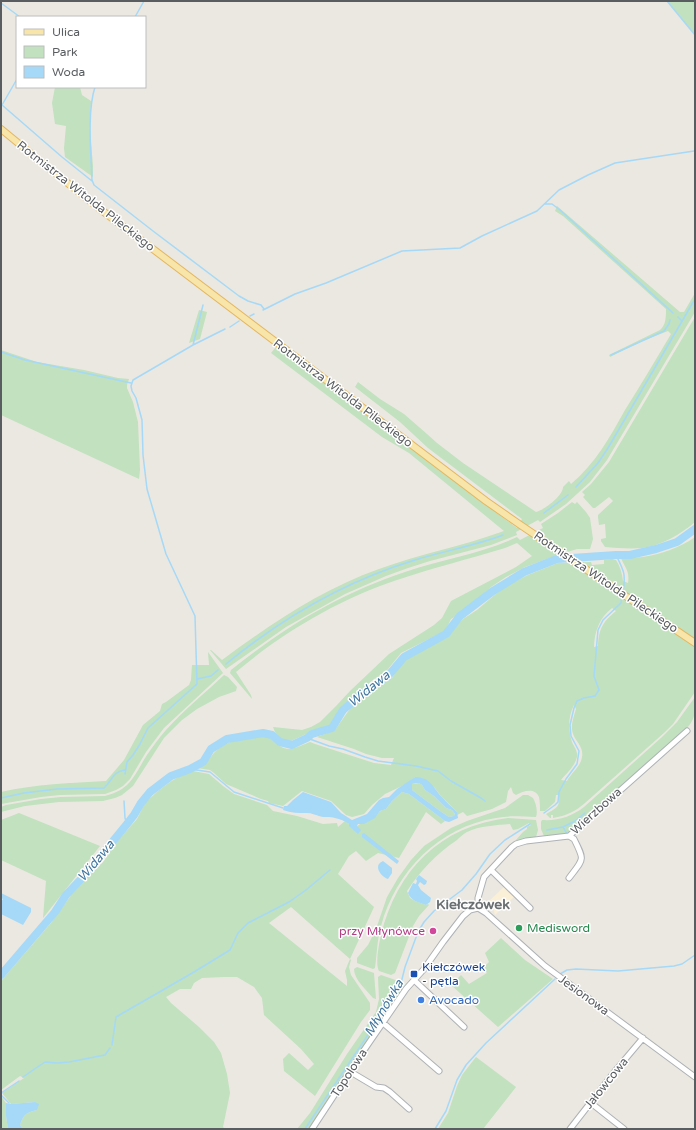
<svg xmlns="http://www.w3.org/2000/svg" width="696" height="1130" viewBox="0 0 696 1130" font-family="'Varela Round',sans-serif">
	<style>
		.commercial { fill: #faefd7 }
		.green { fill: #c1e1bf; fill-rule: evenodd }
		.water { fill: #a5d9f7; fill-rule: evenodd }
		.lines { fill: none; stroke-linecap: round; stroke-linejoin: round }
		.stream { stroke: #a5d9f7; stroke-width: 1.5 }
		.river { stroke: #a5d9f7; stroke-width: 8 }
		.minor-casing { stroke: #aeb2b5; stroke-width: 7 }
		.major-casing { stroke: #e4b660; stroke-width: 8 }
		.minor { stroke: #fff; stroke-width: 5 }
		.major { stroke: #f8e5a9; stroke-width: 6 }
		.leisure-dot { fill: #2e9e5b; stroke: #fff; stroke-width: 1.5 }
		.hotel-dot { fill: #d1479c; stroke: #fff; stroke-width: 1.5 }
		.transit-dot { fill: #1a4fb4; stroke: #fff; stroke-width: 1.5 }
		.shop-dot { fill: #3f7fe0; stroke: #fff; stroke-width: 1.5 }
		.labels { text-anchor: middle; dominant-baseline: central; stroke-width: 3; stroke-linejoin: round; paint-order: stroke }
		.street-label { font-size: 12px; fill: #595d60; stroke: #fff }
		.leisure-label { font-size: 12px; fill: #27864d; stroke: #fff; text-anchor: start }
		.hotel-label { font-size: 12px; fill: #b23c85; stroke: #fff; text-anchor: end }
		.transit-label { font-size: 12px; fill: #164399; stroke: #fff; text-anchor: start }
		.shop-label { font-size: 12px; fill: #366cbe; stroke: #fff; text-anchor: start }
		.water-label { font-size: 13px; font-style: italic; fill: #41769e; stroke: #fff }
		.quarter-label { font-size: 14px; font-weight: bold; fill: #6a6f72; stroke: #fff }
	</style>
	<rect width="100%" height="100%" fill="#ebe8e1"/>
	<!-- commercial -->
	<path class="commercial" d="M505,886L515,896L495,915L492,903L489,901Z"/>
	<!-- green -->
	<path class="green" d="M667,1H695V35Z
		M55,87H80L82,95L91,101L90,130L93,166V177L65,157L64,148L66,126L55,124L52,103Z
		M557,206L680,312H684L695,293V312L607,460L590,482L566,504L540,522L538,520L516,532L517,535L491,545L430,561L408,568L386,576L345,594L286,627L226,669L210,650H211L222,660C271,624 322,589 379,569C420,554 463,546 504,531L409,453L382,437L271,353L276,347L517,528L522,519L428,448L400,422L355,387L358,382L380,399L404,414L427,434L437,443L463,463L536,512C544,510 563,496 563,487L569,481L571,484C595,464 610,437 625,410C641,385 656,359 671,334L668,331L640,342L610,357L609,355L660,330C666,325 666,317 666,309L563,216L555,211Z
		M199,310L207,312L200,339L189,343Z
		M695,317V522C681,534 661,546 642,548C630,549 617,548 605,547L601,541V539L606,538L605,524L599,525L598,517V515L613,501L609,497L595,508H593L583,497L585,495L582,492L591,484L609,462Z
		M1,350L37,362L84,370L118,378L129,379L127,385V388L133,402L138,422L140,470L139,479L1,415Z
		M572,502L575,504L577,502L586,512L590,518L593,539L590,549H577L552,557L525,567L506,577L491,587L478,600L461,611L456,616L451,619L445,631L401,653L384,674L374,679L342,706L330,725L325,728L317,729L291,741L281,739L275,732L273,727L302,730L311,727L320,722L337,705L350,691L389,654L434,625L442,618L451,601L516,567L532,556L517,543L505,548C469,559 432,568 397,580C339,599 282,633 236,672L251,695L252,699L230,673L231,670C283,628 341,593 405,572C442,559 482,554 517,537L520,540L543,528L541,524L558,513Z
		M695,537V692L673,724L665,732L585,803C576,811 566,816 553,818V815H551V818H550L546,814C556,808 560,808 559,795H556L555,802L545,811H540C540,807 540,801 539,797C535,787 523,791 516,795L513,793L511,787L508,791L506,802L492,809L467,816L463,812L457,815V812L441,796L434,787L415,777L406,784L385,794L372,805L364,814L352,817L346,815L331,801L302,791L283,806L269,803L268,801L261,799L226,784L214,773L210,770L197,768C200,766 203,765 205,763C210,759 213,753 218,749C232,738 251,736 269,737C287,754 289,750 310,742L315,744L374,763L391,765L394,758H382L366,754L354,749L317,737L335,730L352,706L364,696L392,678L402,662L408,657L448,637L453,630L463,619L477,610L497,593L508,585L528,575L558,563L591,562L592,565L604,564V560L612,559L616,560C620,566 622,573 623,581L628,583C630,571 625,568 621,558C628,557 635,558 643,557C661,554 680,548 695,537ZM612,608L616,611C603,622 599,628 598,646L594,647C594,632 600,617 612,608ZM574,705L576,709C574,716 570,726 573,734C576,742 584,747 582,757C581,766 572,772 567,781L561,780C566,774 575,766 577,757C578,751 574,747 572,742C568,729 568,717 574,705Z
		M208,652L223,673L164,728L146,752L130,779L123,786L116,790L105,794L60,795L41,797L1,804V792C36,784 71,783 106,781L124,760L143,725L160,711L162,704L166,702L189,685L191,680L192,665H209Z
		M224,675L228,677L237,687L236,691L219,697L197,709L182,720L164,738L133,786L122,795L115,798L103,801L59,802L25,806L1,812V807L6,805L41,799L61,797L105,796C132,789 134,775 147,755C153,746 159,738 166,730C184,710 205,693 224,675Z
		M695,697C695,715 696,718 684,732L570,832L565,834L544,836L541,829V822L542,820C558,821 571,817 584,807L662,737L677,722Z
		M193,771L209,774L223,786L234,794L267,805L273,811L297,816L323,824L337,823L338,827L345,821L349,824L354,830C361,821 365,823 373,818C380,814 376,812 386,809L392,801L402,792L409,794L445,821L441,824L426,812L399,858L378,853L366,861L356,851L349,856L338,874L374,907L350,959L351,960L349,967L351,975L370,1003V1010L361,1022L315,1096L284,1071L283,1059L289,1053L308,1070L314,1064L301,1049L264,1015L262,998L254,987L237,977H224L202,978L194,983L191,989H180L166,997L171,1003L199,1027L214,1042L221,1053L227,1074L230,1093L223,1127L225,1129H23L20,1125C24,1114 26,1113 37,1110L35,1102L11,1104L2,1093L24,1078L20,1076L1,1090V981L51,923L72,894L104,861L115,844L137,819L145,803L158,791L170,782L180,776ZM291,907L350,959L345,971L347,980V986L269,923Z
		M419,783L422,785L425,790L434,796L446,808L452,810L455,814L454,816L449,817L440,811L412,790V784Z
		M523,795H528L533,798C536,803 538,812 536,817C522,817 510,815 496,818C439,827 396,871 381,926C377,940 377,954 375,968L373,969L357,963V958L368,945L376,929L387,897L398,878L411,860L424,846L451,828L467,821L505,808Z
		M19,813L100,846L43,918L46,881L1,860V820Z
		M508,818L536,820L538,830L536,837L515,841L523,832L527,829V827L531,825L529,823L518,829L513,830L510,824C497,825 479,826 467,832C463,834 460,837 457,840C435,855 422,869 407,891L410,898L415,901L426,905L428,904L429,905L419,916L413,926L395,973L391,975L379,971C375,964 379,944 381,935C397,870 440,826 508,818Z
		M501,938L525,960L553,979L498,1027L451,985L461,975L469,984L487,973L483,968L489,962L485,953Z
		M357,967L374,973L376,999L373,998C367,990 354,980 354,969Z
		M381,975L404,983L405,986L368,1039L310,1129H297L310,1113L347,1054L376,1012L379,999L378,977Z
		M476,1057L516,1087L483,1129H438L448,1113L457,1086L462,1075Z
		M1,1096L6,1103V1116L8,1129H1Z"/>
	<!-- water -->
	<path class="water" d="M415,777C431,778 432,786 441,796C446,802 452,807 457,812L458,818L449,822L445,821L409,794L402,792L392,801L386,809L380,811L375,818L364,824H358L357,826L361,830L358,834L349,826V824C345,821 340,819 335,818C330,816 324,818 319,816C315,815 312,813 307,813C299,813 291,813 283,810L284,806H287L293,800L303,792L331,802L341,813L352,820L367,814L379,800L383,798L389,797L397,789ZM416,783H419L422,785L425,790L434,796L446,808L452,810L455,814L454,816L449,817L440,811L412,790V784Z
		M364,833L399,861L397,864L362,837V834Z
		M383,861L392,868V873L388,879C380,876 373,865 383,861Z
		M419,875L427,881L426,884L424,885L420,882L418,885L421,890L431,898L430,902L426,905C418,902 411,901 408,893L413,883L416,884L417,881L416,879Z
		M1,893L31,908V912L23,925L1,914L2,906L1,902L3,899L1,898Z
		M35,1102L39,1104L37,1110C26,1113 24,1114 20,1125L23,1129H8L6,1116V1103L11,1104Z"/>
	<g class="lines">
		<!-- stream -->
		<path class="stream" d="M667,1L695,35
			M1,3L20,17
			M135,17L144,1
			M17,79L2,105L62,157L92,181
			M95,87C87,111 91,153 92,180L94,185L153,231L239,296L248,301L261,305L264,309
			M545,204H552L560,210L673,313
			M263,310L295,294L326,283L402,251L460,248L482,236L537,211L559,190L588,175L615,163L694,151L695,150
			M250,316L254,314
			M678,317L682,321
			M230,327L239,321
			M193,345L203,305
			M1,352L25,360L131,383
			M611,355L664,331L669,324L670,320
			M576,487L598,463L608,448L695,299
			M544,513L568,495
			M616,555C624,571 626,574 623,592
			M226,664C282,618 346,581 415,560C444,551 474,546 503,535
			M197,679L211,676L218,670
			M307,738L329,746L343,749L365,757L378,761L416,766L438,771L451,781L481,798L485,801
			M190,769L210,772L234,792L283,808
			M125,774L127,762L133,755L140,744L148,728L197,684L195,616L166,554L147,489L143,455L142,420L136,398L132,391L131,386L133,380L193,345L225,329
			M1,798L24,793L57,789L104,788C112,781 113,771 125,770
			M124,801L125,818L127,824
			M544,813L555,805L558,802L559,792L566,779L577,764L579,751L571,736L570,725L574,708L577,701L584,698L595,696L599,690L594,676L598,630L603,620L621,603L622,596
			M547,830L563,827
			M567,834L563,827L575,821L585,813
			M560,974L567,970L576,969L618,971L674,966L682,964L695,955
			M112,1045L116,1017L194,972L230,950L238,933L248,923L289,902L306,890L330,870
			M23,1077L36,1068L45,1062L57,1063L69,1062L105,1055L110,1048
			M1,1093L19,1081
			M1,1095L9,1103
			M305,1129L400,987L405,967L418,932L424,922L434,911L462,890L476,874L490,854L505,840L530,824
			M435,1129L446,1111L457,1080L466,1065L486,1043L555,979"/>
		<!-- river -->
		<path class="river" d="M1,975L55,912L66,895L86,874L127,824L134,815L141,803L150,792L171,776L190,769L203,762L211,749L227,739L263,733L272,735L280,742L292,745L307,738L312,734L332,728L343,710L358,697L388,676L404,657L446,634L460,616L493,591L524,572L557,559L616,555H630L656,549L677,542L695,529"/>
		<defs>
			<path id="minor" d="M569,836L574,839C585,861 584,858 569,878
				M491,870L530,908
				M478,908V898L484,877L512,847L516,844L526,841L569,836L687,731
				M478,908L486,913L545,966L695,1077
				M414,980L464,1027
				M382,1022L439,1071
				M349,1071L376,1087L384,1088L390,1092L409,1109
				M591,1103L624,1129
				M312,1129L362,1053L406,989L424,969L443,942L463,916L470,910L478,908
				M570,1129L616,1070L643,1038"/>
			<path id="major" d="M1,129L40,161L100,209L486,501L519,524L695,643"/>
		</defs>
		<!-- minor casing -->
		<use href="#minor" class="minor-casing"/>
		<!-- major casing -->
		<use href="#major" class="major-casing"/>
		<!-- minor -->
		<use href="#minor" class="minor"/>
		<!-- major -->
		<use href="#major" class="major"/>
	</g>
	<!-- markers -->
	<circle class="leisure-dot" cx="519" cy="928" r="4"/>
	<circle class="hotel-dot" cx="433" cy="931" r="4"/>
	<rect class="transit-dot" x="410" y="970" width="8" height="8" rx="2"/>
	<circle class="shop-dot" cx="421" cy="1000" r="4"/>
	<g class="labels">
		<!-- street labels -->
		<g class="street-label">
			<text transform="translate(86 196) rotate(38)">Rotmistrza Witolda Pileckiego</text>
			<text transform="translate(343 393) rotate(37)">Rotmistrza Witolda Pileckiego</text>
			<text transform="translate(606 582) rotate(34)">Rotmistrza Witolda Pileckiego</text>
			<text transform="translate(596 811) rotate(-42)">Wierzbowa</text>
			<text transform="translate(584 995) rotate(36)">Jesionowa</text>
			<text transform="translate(349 1073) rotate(-57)">Topolowa</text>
			<text transform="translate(606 1083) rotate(-51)">Jałowcowa</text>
		</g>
		<!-- leisure labels -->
		<g class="leisure-label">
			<text x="527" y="928">Medisword</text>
		</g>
		<!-- hotel labels -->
		<g class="hotel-label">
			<text x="425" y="931">przy Młynówce</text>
		</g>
		<!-- transit labels -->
		<g class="transit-label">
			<text x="422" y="967">Kiełczówek<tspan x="422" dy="14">- pętla</tspan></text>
		</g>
		<!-- shop labels -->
		<g class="shop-label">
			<text x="429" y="1000">Avocado</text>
		</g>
		<!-- water labels -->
		<g class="water-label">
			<text transform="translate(369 689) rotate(-39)">Widawa</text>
			<text transform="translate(96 861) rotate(-50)">Widawa</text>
			<text transform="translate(384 1008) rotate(-59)">Młynówka</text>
		</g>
		<!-- quarter labels -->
		<g class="quarter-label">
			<text x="473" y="904">Kiełczówek</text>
		</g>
	</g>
	<!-- border -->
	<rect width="696" height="1130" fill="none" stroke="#595d60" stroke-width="4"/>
	<!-- legend -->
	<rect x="16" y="16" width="130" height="72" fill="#ffffff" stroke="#bdbebf"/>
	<rect x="24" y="29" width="20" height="6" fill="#f8e5a9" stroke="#bdbebf"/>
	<text x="52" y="36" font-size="12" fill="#595d60">Ulica</text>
	<rect x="24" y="46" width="20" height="12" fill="#c1e1bf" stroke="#bdbebf"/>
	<text x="52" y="56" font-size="12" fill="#595d60">Park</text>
	<rect x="24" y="66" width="20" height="12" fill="#a5d9f7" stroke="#bdbebf"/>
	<text x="52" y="76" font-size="12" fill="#595d60">Woda</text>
</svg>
